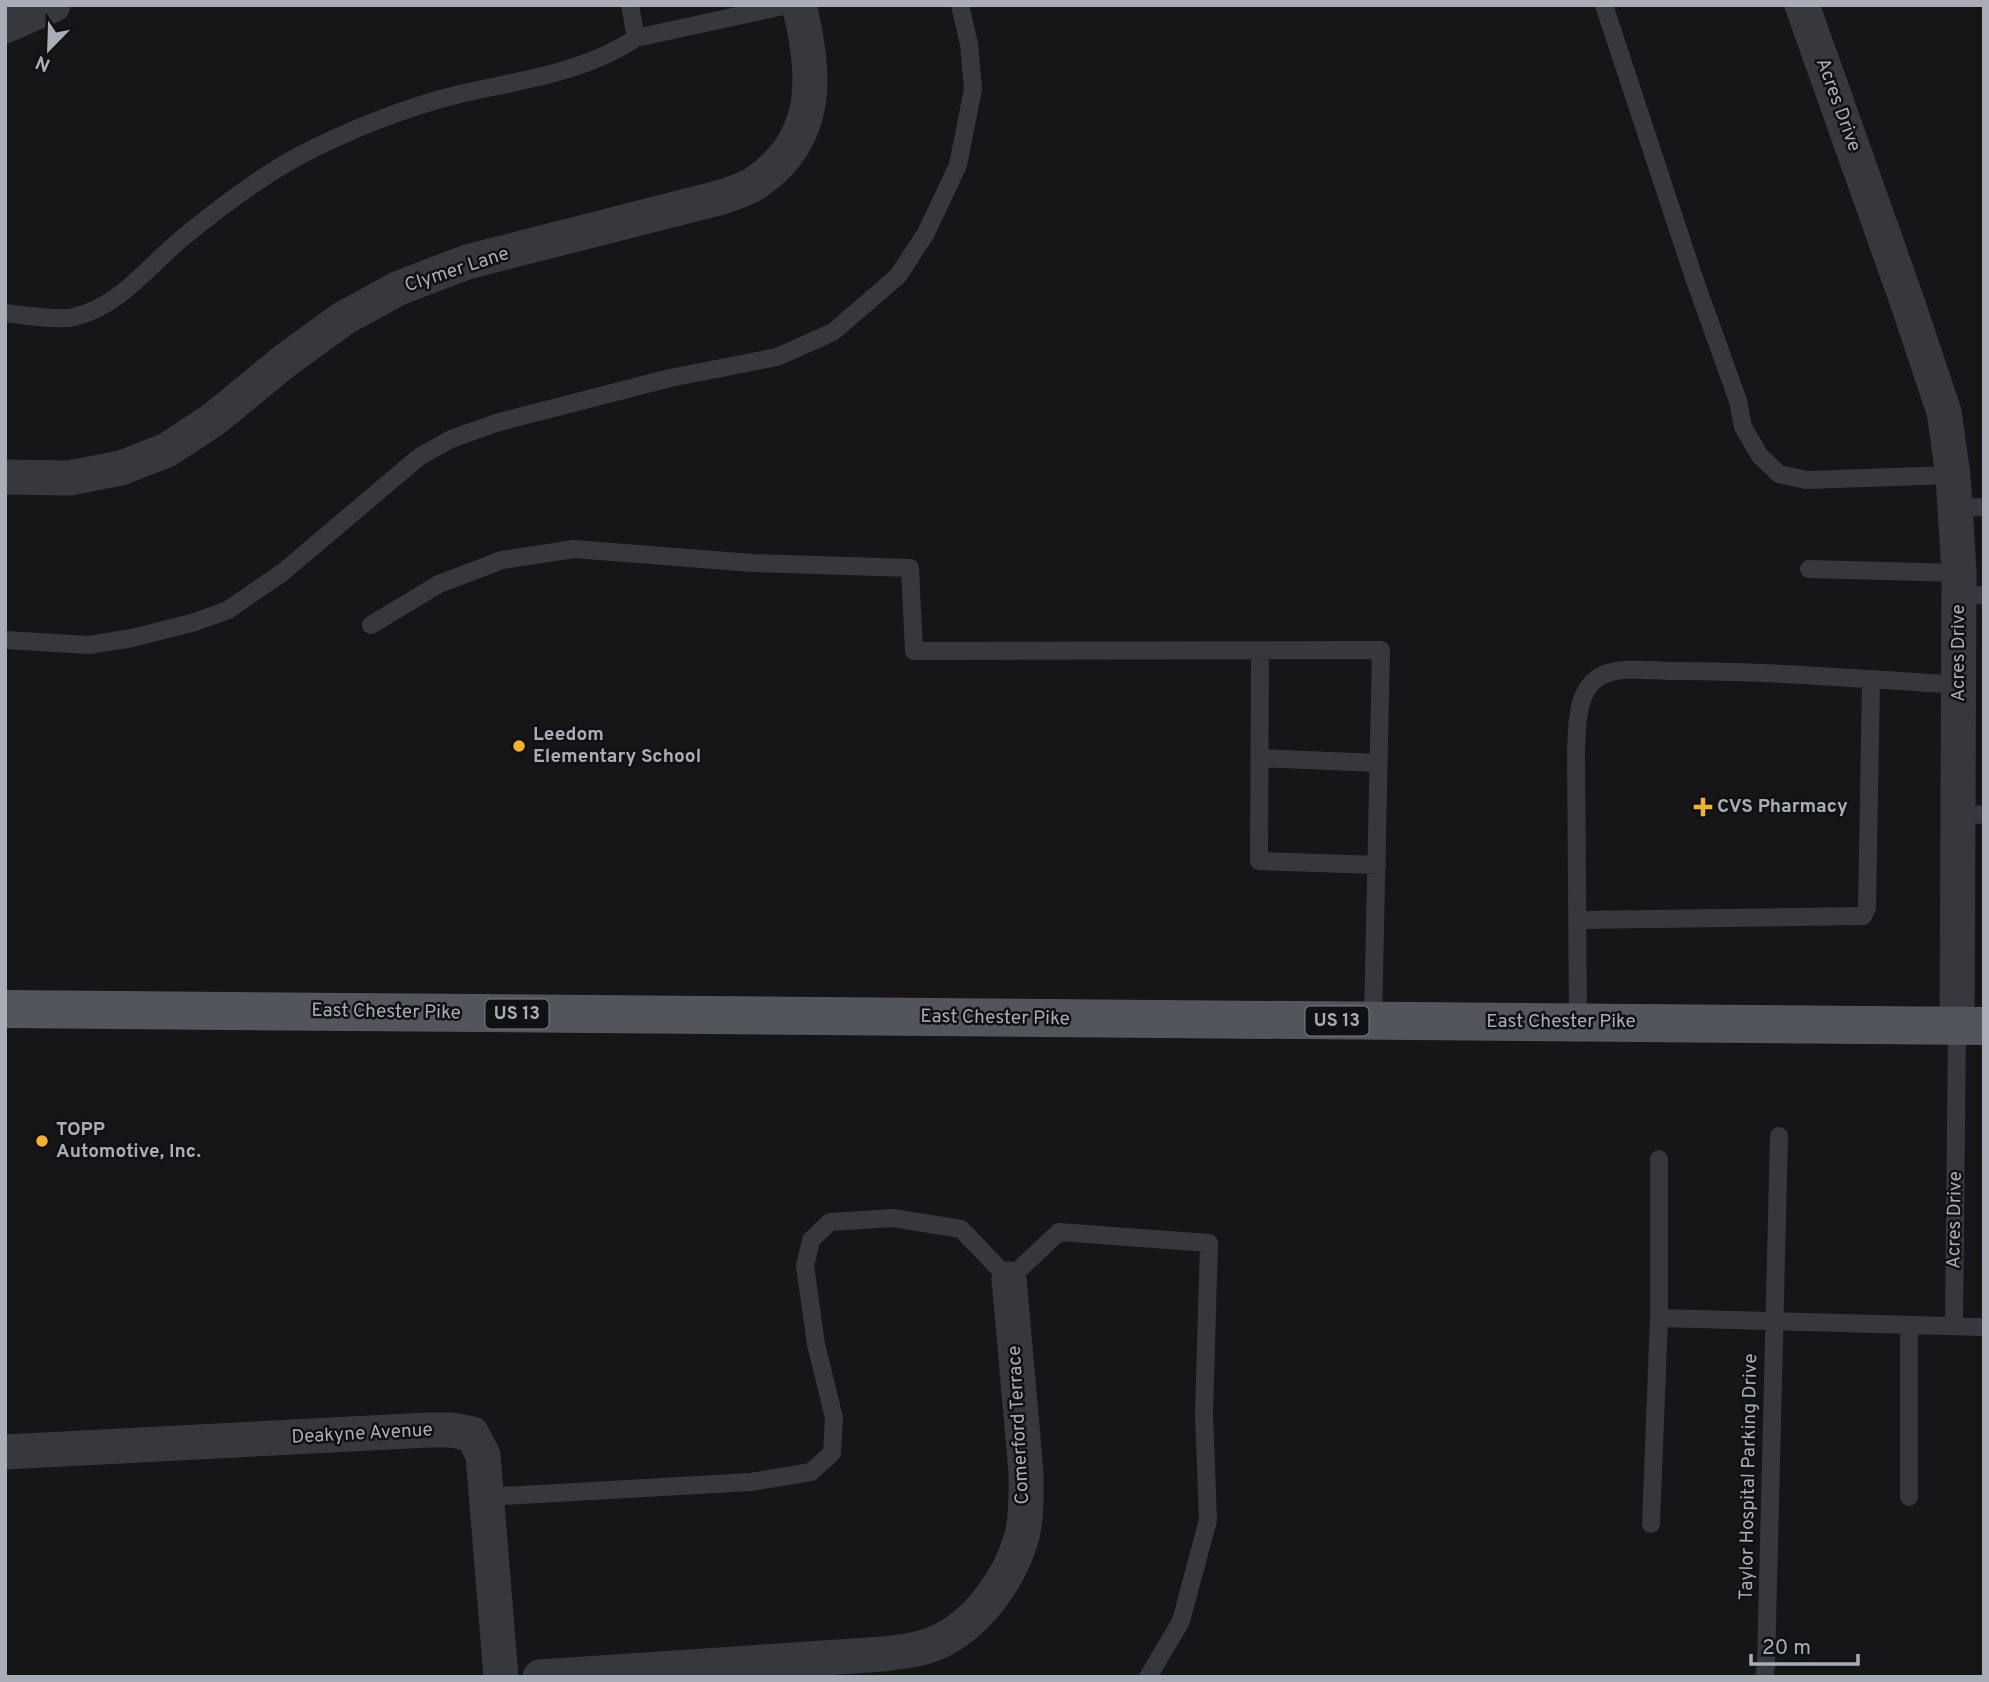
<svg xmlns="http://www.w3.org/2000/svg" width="1989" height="1682" viewBox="0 0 1989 1682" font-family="Overpass,sans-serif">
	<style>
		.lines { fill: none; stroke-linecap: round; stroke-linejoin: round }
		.lane { stroke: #37383d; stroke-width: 18 }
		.street { stroke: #37383d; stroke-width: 35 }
		.primary { stroke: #53555c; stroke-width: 38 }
		.poi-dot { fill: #f2b134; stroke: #111113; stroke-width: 2.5 }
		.labels { text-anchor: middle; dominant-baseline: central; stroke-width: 5; stroke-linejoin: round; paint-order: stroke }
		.shield { fill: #111113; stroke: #7b7e86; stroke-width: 2 }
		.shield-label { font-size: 18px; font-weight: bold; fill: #a8adb8 }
		.street-label { font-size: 19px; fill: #a8adb8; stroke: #111113 }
		.poi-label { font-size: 19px; font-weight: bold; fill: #a8adb8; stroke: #111113; text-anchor: start }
	</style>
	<rect width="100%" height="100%" fill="#161618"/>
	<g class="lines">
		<!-- lane -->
		<path class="lane" d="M630,5L636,38
			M1604,5L1693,275L1738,401L1743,427L1760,456L1779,474L1806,480L1953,475
			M5,313C23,315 58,321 74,317C118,307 147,268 180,240C215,211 257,179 297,157C346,131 406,107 460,94C520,80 584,73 636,38L788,5
			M1955,508L1984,507
			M1809,569L1959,573
			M1959,596L1984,595
			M371,625L439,584L502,560L574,549L752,563L910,568L914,651L1381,650L1373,1021
			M5,640L89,645L132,638L195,622L228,610L283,572L419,457L451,439L499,422L670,378L777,357L833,332L898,276L926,233L958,165L973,89L969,44L960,5
			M1260,651L1259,861L1377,865
			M1261,758L1378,763
			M1958,813L1984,815
			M1578,920L1863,916L1867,908L1871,680
			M1578,1022L1576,751C1577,726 1576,687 1603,675C1622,666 1651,671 1672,671C1768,671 1864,679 1959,685
			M1659,1318L1984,1327
			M1954,1326L1957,1026
			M485,1497L751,1482L811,1472L832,1453L834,1418L816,1344L805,1266L811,1240L830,1222L893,1218L961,1229L1009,1279L1059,1232L1209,1243L1204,1414L1208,1520L1181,1621L1148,1677
			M1909,1497V1325
			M1651,1524L1659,1318V1159
			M1764,1677L1766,1666L1779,1136"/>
		<!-- street -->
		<path class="street" d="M1802,5L1907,301L1944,412L1953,475L1959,573L1957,1026
			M5,26L53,5
			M5,477L69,478L121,468L167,450L214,419L286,360L344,318L399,288L467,262L722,197C733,193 747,189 757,182C821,137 816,73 799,5
			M5,1452L428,1430H452L472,1434L483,1455L501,1677
			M540,1677L883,1654C901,1652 919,1650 936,1643C977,1625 1010,1579 1022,1536C1027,1516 1026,1493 1026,1472L1009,1279"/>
		<!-- primary -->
		<path class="primary" d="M5,1009L1984,1026"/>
	</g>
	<!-- markers -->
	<g class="poi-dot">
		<circle cx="519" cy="746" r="7"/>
		<path d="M1699.5 796.5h7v7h7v7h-7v7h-7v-7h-7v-7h7z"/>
		<circle cx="42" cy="1141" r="7"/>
	</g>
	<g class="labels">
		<!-- shield labels -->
		<g class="shield">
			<rect x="485.5" y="999.5" width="63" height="29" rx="5"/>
			<rect x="1305.5" y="1006.5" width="63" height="29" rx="5"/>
		</g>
		<g class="shield-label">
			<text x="517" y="1014">US 13</text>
			<text x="1337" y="1021">US 13</text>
		</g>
		<!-- street labels -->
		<g class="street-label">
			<text transform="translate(1838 105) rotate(70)">Acres Drive</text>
			<text transform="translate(457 270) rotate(-18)">Clymer Lane</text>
			<text transform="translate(1959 653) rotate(-90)">Acres Drive</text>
			<text transform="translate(386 1012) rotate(1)">East Chester Pike</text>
			<text transform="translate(995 1018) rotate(1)">East Chester Pike</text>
			<text x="1561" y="1022">East Chester Pike</text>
			<text transform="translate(1955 1220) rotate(-89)">Acres Drive</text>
			<text transform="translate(1019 1425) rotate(-93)">Comerford Terrace</text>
			<text transform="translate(362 1434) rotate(-3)">Deakyne Avenue</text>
			<text transform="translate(1749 1477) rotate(-89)">Taylor Hospital Parking Drive</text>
		</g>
		<!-- poi labels -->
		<g class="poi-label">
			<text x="533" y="735">Leedom<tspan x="533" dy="22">Elementary School</tspan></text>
			<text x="1717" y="807">CVS Pharmacy</text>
			<text x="56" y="1130">TOPP<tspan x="56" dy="22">Automotive, Inc.</tspan></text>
		</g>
	</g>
	<!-- border -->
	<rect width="1989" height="1682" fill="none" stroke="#a8adb8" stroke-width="14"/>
	<!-- north arrow -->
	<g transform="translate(49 49) rotate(203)" stroke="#111113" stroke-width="5" paint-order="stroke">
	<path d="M0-5L12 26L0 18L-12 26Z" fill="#a8adb8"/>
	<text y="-10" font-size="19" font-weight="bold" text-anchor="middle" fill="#a8adb8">N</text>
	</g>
	<!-- scale -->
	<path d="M1751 1654v10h107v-10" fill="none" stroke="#a8adb8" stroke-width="3.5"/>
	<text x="1762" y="1654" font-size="21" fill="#a8adb8" stroke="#111113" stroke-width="5" paint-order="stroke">20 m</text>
</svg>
